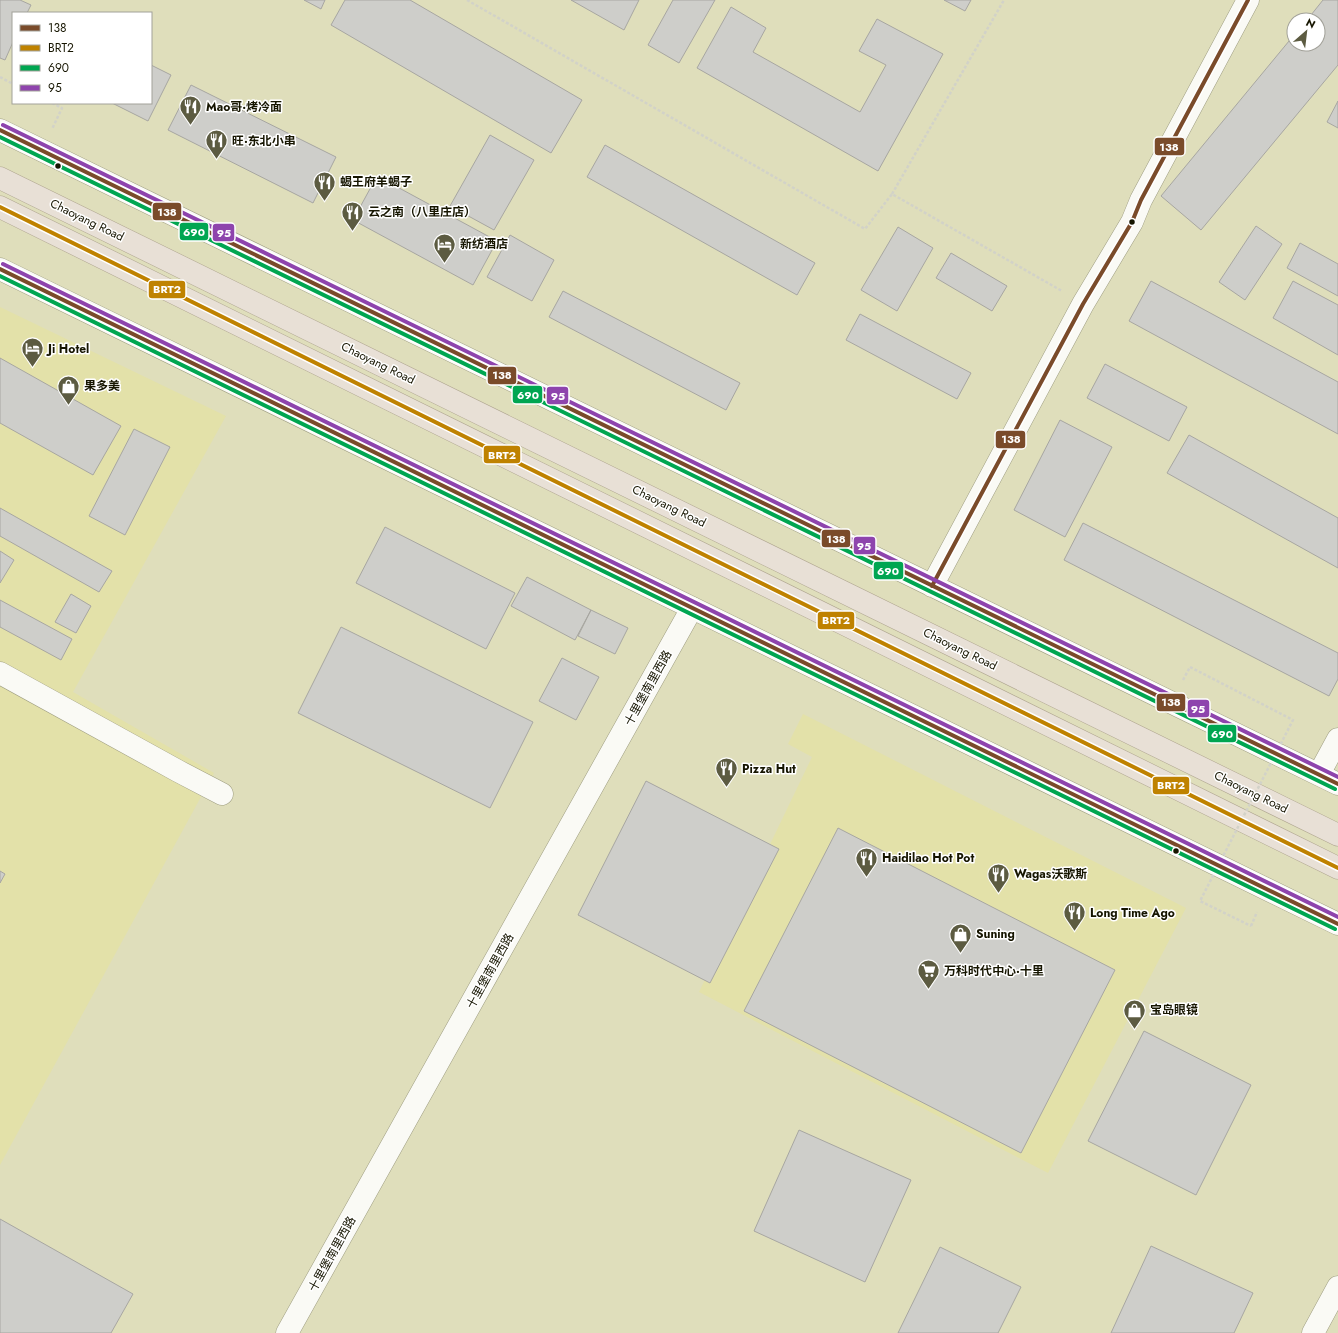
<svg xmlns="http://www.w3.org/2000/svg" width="1338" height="1333" viewBox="0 0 1338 1333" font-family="Jost,'Noto Sans SC',sans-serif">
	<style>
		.built { fill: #e3e1a9 }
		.building { fill: #cececa; stroke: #a7a6a1 }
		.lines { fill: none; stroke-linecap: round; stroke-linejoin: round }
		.street-casing { stroke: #9e9d81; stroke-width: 23 }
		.secondary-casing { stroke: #9e9d81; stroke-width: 23 }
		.highway-casing { stroke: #b0a691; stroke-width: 23 }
		.path { stroke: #d2d2c8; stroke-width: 2.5; stroke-dasharray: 3 2; stroke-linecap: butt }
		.street { stroke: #fafaf5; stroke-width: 22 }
		.secondary { stroke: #fafaf5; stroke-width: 22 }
		.highway { stroke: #e8e0d6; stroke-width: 22 }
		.path-bridge { stroke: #d2d2c8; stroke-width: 2.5; stroke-dasharray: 3 2; stroke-linecap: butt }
		.bus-1-casing { stroke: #fff; stroke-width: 7 }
		.bus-2-casing { stroke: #fff; stroke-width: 7 }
		.bus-3-casing { stroke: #fff; stroke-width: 7 }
		.bus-4-casing { stroke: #fff; stroke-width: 7 }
		.bus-1 { stroke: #7a4b2a; stroke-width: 4 }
		.bus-2 { stroke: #bf8200; stroke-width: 4 }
		.bus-3 { stroke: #00a651; stroke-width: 4 }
		.bus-4 { stroke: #8e44ad; stroke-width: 4 }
		.bus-dot { fill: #161500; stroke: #fff; stroke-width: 1.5 }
		.labels { text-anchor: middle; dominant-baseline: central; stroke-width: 3; stroke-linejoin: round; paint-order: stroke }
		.poi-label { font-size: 12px; font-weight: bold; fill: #161500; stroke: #fff; text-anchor: start }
		.street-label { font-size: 12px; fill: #161500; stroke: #fff }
		.line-badge { stroke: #fff; stroke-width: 1.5 }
		.badge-label { font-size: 11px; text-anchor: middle; font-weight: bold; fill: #fff }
	</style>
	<rect width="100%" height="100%" fill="#dfdebb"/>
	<!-- built -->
	<path class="built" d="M0,307L226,416L73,692L214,773L0,1165Z
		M803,714L1186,908L1048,1173L699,992L812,757L788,744Z"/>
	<!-- building -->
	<path class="building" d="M0,0H20L31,5L27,13H13V42L5,60L0,58Z
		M304,0H325L321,9Z
		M345,0H410L582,100L551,153L331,25Z
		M571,0H639L624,30Z
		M673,0H715L679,63L648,45Z
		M944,0H971L965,11Z
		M1323,0H1338V65L1201,230L1161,196L1294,35V44H1318V20H1307Z
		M731,7L766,28L753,52L860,112L886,65L859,51L877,19L943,54L878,171L697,68Z
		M151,65L171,75L148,121L112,103H151Z
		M191,85L336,157L313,203L168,130Z
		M1338,101V128L1327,122Z
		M490,135L534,160L494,230L450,206Z
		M605,145L815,263L797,295L587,177Z
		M377,176L497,241L473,285L353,220Z
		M1256,226L1282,244L1245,300L1219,282Z
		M898,227L933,248L897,311L861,290Z
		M510,235L554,260L532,301L487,277Z
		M1300,243L1338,264V296L1287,268Z
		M951,253L1007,286L992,311L936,278Z
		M1151,281L1338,382V434L1129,321Z
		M1293,281L1338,305V355L1273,318Z
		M563,291L740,383L726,410L549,317Z
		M860,314L971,373L957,399L846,340Z
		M0,358L121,426L93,475L0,423Z
		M1105,364L1187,407L1169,441L1087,398Z
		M1060,420L1112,447L1065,537L1014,510Z
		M134,429L170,447L125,535L89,516Z
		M1189,435L1338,518V568L1167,473Z
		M0,508L112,571L99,592L0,536Z
		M1083,523L1338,653V679L1329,696L1064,560Z
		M385,527L515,593L486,649L356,583Z
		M0,551L14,560L0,583Z
		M527,577L591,610L575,640L511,606Z
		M71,594L91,606L76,633L55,622Z
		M0,600L72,639L61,660L0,627Z
		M591,610L628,628L615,654L578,636Z
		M341,627L533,722L490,808L298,713Z
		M562,658L599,677L576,720L539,701Z
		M646,781L779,849L710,983L578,915Z
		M838,828L1115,970L1021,1153L744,1011Z
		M0,871L5,874L0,883Z
		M1144,1031L1251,1085L1196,1195L1088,1141Z
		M799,1130L911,1180L865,1282L754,1231Z
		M0,1219L133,1294L111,1333H0Z
		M1151,1246L1253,1293L1234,1333H1111Z
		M940,1247L1021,1287L998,1333H898Z"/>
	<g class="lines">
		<defs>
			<path id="street" d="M0,673L178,771L222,794
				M1319,774L1338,739
				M287,1333L692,608
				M1313,1333L1338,1287"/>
			<path id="secondary" d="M0,130L1338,784
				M0,269L1338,924
				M932,586L1083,304L1132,222L1141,200L1248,0"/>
			<path id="highway" d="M0,178L1338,835
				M0,207L1338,868"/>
		</defs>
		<!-- street casing -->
		<use href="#street" class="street-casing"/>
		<!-- secondary casing -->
		<use href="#secondary" class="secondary-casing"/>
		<!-- highway casing -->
		<use href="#highway" class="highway-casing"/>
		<!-- path -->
		<path class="path" d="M467,0L865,229L892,194L1062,291
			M0,77L13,84
			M52,103L62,108L52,129
			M892,194L1004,0
			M1183,680L1190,667
			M1251,926L1257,912"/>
		<!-- street -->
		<use href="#street" class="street"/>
		<!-- secondary -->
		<use href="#secondary" class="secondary"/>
		<!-- highway -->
		<use href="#highway" class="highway"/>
		<!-- path-bridge -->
		<path class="path-bridge" d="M1190,667L1293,720L1200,901L1251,926"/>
		<defs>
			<path id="bus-1" d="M0,130L1338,784
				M0,269L1338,924
				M932,586L1083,304L1132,222L1141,200L1248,0"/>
			<path id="bus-2" d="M0,207L1338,868"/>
			<path id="bus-3" d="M0,137L1335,789
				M0,276L1335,929"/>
			<path id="bus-4" d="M3,125L1338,777
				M3,264L1338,917"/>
		</defs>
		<!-- bus-1 casing -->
		<use href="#bus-1" class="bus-1-casing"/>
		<!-- bus-2 casing -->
		<use href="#bus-2" class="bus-2-casing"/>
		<!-- bus-3 casing -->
		<use href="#bus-3" class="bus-3-casing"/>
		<!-- bus-4 casing -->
		<use href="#bus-4" class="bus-4-casing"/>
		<!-- bus-1 -->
		<use href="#bus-1" class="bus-1"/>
		<!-- bus-2 -->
		<use href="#bus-2" class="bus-2"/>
		<!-- bus-3 -->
		<use href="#bus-3" class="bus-3"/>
		<!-- bus-4 -->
		<use href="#bus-4" class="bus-4"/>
	</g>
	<!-- icons -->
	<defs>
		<symbol id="restaurant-pin" viewBox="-11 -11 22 30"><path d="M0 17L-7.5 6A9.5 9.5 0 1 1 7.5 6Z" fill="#5c5b41" stroke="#fff"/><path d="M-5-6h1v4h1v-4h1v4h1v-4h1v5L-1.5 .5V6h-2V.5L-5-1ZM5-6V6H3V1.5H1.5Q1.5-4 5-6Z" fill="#fff"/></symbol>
		<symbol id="hotel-pin" viewBox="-11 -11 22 30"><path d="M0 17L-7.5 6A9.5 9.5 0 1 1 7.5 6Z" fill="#5c5b41" stroke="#fff"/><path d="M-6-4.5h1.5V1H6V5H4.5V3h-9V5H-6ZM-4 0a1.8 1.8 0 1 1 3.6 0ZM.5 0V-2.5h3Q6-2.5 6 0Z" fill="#fff"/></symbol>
		<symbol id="shop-pin" viewBox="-11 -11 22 30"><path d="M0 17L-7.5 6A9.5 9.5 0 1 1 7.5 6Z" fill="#5c5b41" stroke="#fff"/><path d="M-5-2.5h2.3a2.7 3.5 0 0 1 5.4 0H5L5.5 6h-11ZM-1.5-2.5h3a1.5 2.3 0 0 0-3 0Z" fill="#fff"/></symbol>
		<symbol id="supermarket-pin" viewBox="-11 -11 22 30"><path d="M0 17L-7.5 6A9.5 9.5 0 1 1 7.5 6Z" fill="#5c5b41" stroke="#fff"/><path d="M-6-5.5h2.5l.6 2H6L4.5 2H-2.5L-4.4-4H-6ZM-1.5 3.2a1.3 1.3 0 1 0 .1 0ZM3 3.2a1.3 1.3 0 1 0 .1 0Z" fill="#fff"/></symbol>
	</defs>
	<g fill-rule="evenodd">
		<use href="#restaurant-pin" x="178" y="94" width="25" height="34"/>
		<use href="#restaurant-pin" x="204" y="128" width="25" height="34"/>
		<use href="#restaurant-pin" x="312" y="170" width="25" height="34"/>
		<use href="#restaurant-pin" x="340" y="200" width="25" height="34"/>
		<use href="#hotel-pin" x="432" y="232" width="25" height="34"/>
		<use href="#hotel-pin" x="20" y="336" width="25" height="34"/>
		<use href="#shop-pin" x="56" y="374" width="25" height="34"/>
		<use href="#restaurant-pin" x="714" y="756" width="25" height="34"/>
		<use href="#restaurant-pin" x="854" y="846" width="25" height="34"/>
		<use href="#restaurant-pin" x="986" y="862" width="25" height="34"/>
		<use href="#restaurant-pin" x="1062" y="900" width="25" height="34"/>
		<use href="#shop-pin" x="948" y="922" width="25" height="34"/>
		<use href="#supermarket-pin" x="916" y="958" width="25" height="34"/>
		<use href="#shop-pin" x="1122" y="998" width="25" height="34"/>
	</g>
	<!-- markers -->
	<g class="bus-dot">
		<circle cx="58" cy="166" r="3.5"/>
		<circle cx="1132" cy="222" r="3.5"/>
		<circle cx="1176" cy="851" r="3.5"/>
	</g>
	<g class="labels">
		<!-- poi labels -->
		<g class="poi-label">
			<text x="206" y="107">Mao哥·烤冷面</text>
			<text x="232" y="141">旺·东北小串</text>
			<text x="340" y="182">蝎王府羊蝎子</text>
			<text x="368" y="212">云之南（八里庄店）</text>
			<text x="460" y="244">新纺酒店</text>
			<text x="48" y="349">Ji Hotel</text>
			<text x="84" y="386">果多美</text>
			<text x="742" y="769">Pizza Hut</text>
			<text x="882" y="858">Haidilao Hot Pot</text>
			<text x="1014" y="874">Wagas沃歌斯</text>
			<text x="1090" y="913">Long Time Ago</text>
			<text x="976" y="934">Suning</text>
			<text x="944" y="971">万科时代中心·十里</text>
			<text x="1150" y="1010">宝岛眼镜</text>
		</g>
		<!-- street labels -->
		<g class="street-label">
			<text transform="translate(87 220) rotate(26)">Chaoyang Road</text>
			<text transform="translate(378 363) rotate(26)">Chaoyang Road</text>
			<text transform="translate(669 506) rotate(26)">Chaoyang Road</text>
			<text transform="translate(960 649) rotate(26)">Chaoyang Road</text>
			<text transform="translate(648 688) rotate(-61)">十里堡南里西路</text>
			<text transform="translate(1251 792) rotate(26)">Chaoyang Road</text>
			<text transform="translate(490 971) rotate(-61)">十里堡南里西路</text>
			<text transform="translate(332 1254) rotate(-61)">十里堡南里西路</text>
		</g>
	</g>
	<g class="line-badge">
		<rect x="1154" y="137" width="31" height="19" rx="4" fill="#7a4b2a"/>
		<rect x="152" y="202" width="30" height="19" rx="4" fill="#7a4b2a"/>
		<rect x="179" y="222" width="30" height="19" rx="4" fill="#00a651"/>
		<rect x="212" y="223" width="23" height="19" rx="4" fill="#8e44ad"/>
		<rect x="148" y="280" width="38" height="19" rx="4" fill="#bf8200"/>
		<rect x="487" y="366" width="30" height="19" rx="4" fill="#7a4b2a"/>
		<rect x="512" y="385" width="31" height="19" rx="4" fill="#00a651"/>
		<rect x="546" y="386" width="23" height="19" rx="4" fill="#8e44ad"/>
		<rect x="995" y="430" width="31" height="19" rx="4" fill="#7a4b2a"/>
		<rect x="483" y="445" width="38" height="19" rx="4" fill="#bf8200"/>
		<rect x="821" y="529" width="30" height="19" rx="4" fill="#7a4b2a"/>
		<rect x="853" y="536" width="23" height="19" rx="4" fill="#8e44ad"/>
		<rect x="873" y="561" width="31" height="19" rx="4" fill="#00a651"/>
		<rect x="817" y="611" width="38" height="19" rx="4" fill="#bf8200"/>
		<rect x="1156" y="693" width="30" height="19" rx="4" fill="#7a4b2a"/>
		<rect x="1187" y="699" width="23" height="19" rx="4" fill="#8e44ad"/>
		<rect x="1207" y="724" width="30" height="19" rx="4" fill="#00a651"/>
		<rect x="1152" y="776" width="38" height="19" rx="4" fill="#bf8200"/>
	</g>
	<g class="badge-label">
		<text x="1169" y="151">138</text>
		<text x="167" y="216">138</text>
		<text x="194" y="236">690</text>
		<text x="224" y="237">95</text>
		<text x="167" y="293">BRT2</text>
		<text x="502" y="379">138</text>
		<text x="528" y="399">690</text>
		<text x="558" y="400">95</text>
		<text x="1011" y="443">138</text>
		<text x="502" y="459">BRT2</text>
		<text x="836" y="543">138</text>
		<text x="864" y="550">95</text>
		<text x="888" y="575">690</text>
		<text x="836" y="624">BRT2</text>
		<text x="1171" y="706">138</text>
		<text x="1198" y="713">95</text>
		<text x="1222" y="738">690</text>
		<text x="1171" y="789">BRT2</text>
	</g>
	<!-- legend -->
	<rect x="12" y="12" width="140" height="92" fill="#ffffff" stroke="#a2a199"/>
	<rect x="20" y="25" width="20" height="6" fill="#7a4b2a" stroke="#a2a199"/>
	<text x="48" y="32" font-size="12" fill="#161500">138</text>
	<rect x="20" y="45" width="20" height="6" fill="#bf8200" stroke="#a2a199"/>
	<text x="48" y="52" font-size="12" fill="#161500">BRT2</text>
	<rect x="20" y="65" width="20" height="6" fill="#00a651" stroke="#a2a199"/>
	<text x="48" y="72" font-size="12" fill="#161500">690</text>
	<rect x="20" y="85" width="20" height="6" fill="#8e44ad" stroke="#a2a199"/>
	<text x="48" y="92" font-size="12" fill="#161500">95</text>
	<!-- north arrow -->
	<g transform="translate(1306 32) rotate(28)"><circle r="19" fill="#ffffff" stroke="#a2a199"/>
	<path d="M0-3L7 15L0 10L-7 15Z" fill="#5c5b41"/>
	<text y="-6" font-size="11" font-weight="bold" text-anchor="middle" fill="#161500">N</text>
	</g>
</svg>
